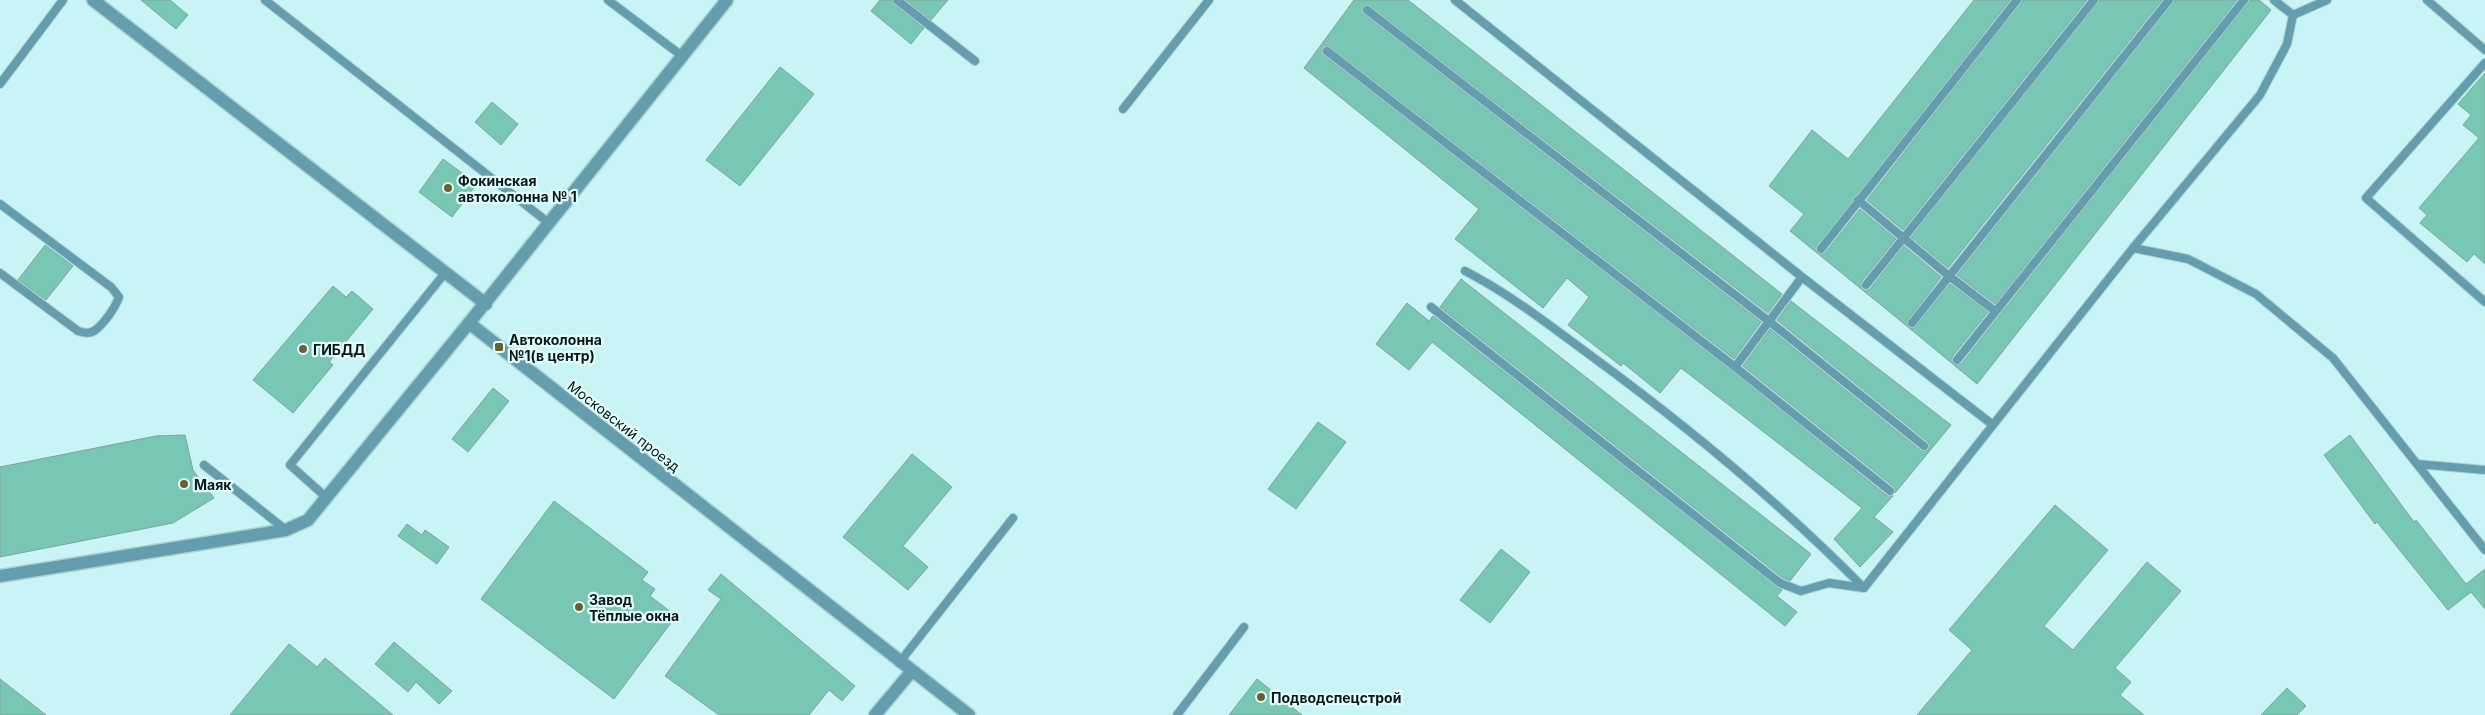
<svg xmlns="http://www.w3.org/2000/svg" width="2485" height="715" viewBox="0 0 2485 715" font-family="Inter,sans-serif">
	<style>
		.building { fill: #78c7b5; stroke: #7ea59b }
		.lines { fill: none; stroke-linecap: round; stroke-linejoin: round }
		.service-casing { stroke: #aad1d2; stroke-width: 10 }
		.minor-casing { stroke: #aad1d2; stroke-width: 15 }
		.tertiary-casing { stroke: #aad1d2; stroke-width: 15 }
		.service { stroke: #649dad; stroke-width: 8 }
		.minor { stroke: #649dad; stroke-width: 12 }
		.tertiary { stroke: #649dad; stroke-width: 12 }
		.poi-dot { fill: #6a612e; stroke: #e4fefe; stroke-width: 2 }
		.labels { text-anchor: middle; dominant-baseline: central; stroke-width: 4.5; stroke-linejoin: round; paint-order: stroke }
		.poi-label { font-size: 14px; font-weight: bold; fill: #081819; stroke: #e4fefe; text-anchor: start }
		.street-label { font-size: 14px; fill: #081819; stroke: #e4fefe }
	</style>
	<rect width="100%" height="100%" fill="#c9f4f5"/>
	<!-- building -->
	<path class="building" d="M141,0H170L188,15L176,29Z
		M880,0H891L894,4L924,28L911,44L871,11Z
		M906,0H948L931,20Z
		M1354,0H1408L1782,294L1768,313L1370,6L1365,5L1362,7L1364,14L1761,322L1734,359L1330,47L1325,46L1322,48L1324,55L1732,371L1886,495L1893,496L1874,517L1893,532L1860,567L1834,539L1862,508L1681,368L1660,393L1623,363L1621,366L1568,325L1589,297L1567,278L1543,308L1455,239L1479,209L1304,68Z
		M1974,0H2010L1816,248L1818,254L1825,253L1860,209L1896,239L1862,281V289L1866,291L1870,289L1904,246L1941,277L1908,320V327L1790,231L1804,214L1769,186L1812,130L1848,159Z
		M2023,0H2087L1903,230L1867,200Z
		M2100,0H2162L1948,268L1911,237Z
		M2175,0H2237L1995,304L1957,275Z
		M2250,0H2259L2271,10L1977,384L1908,327L1912,329L1916,326L1950,284L1988,312L1952,357L1953,364H1961Z
		M780,67L814,94L740,186L706,160Z
		M2485,73V264L2474,254L2467,262L2420,223L2427,215L2419,208L2479,138L2463,125L2471,115L2458,104Z
		M492,102L518,124L501,145L475,122Z
		M443,159L477,184L452,217L419,192Z
		M45,245L73,266L46,300L18,280Z
		M1461,279L1811,554L1790,581L1783,578L1440,307Z
		M333,286L346,297L352,291L373,309L329,362L333,365L293,413L253,380Z
		M1791,301L1951,425L1895,493L1894,487L1743,366L1770,329L1920,450L1926,451L1929,449L1928,442L1777,320Z
		M1407,303L1429,321L1433,316L1782,590L1777,596L1797,612L1785,626L1432,342L1409,370L1376,344Z
		M493,388L509,401L468,452L452,439Z
		M1318,422L1346,442L1296,509L1268,489Z
		M185,435L193,470L214,498L173,523L0,557V467L156,436Z
		M2350,435L2414,522L2416,520L2466,584L2485,569V609L2471,592L2448,610L2377,522L2375,524L2324,455Z
		M912,454L952,487L903,546L928,567L908,590L843,537Z
		M554,501L648,572L642,580L655,589L650,596L676,616L614,699L481,599Z
		M2055,505L2108,550L2044,626L2073,650L2147,562L2181,591L2115,668L2131,682L2120,695L2144,715H1917L1972,650L1949,630Z
		M407,524L422,535L425,530L449,547L437,564L398,536Z
		M1501,549L1530,572L1490,623L1460,600Z
		M721,574L855,686L842,701L829,690L809,715H719L665,676L721,599L708,590Z
		M394,642L452,691L439,704L416,682L408,692L375,664Z
		M289,644L317,667L325,658L393,715H230Z
		M0,679L46,715H0Z
		M1257,679L1302,715H1229Z
		M2287,688L2306,706L2297,715H2261Z"/>
	<g class="lines">
		<defs>
			<path id="service" d="M265,0L550,224
				M608,0L682,56
				M897,0L975,61
				M1455,0L1802,277L1993,425
				M2274,0L2293,15
				M2427,0L2485,50
				M1367,10L1770,322L1924,446
				M1327,51L1735,367L1890,491
				M2485,63L2366,198L2485,302
				M0,84L63,0
				M1123,109L1209,0
				M1858,200L1949,276L1995,311
				M0,204L111,287L119,297C115,308 104,324 94,331C89,334 84,333 78,331L0,273
				M2133,248L2188,259L2256,294L2333,358L2485,550
				M1821,249L2017,0
				M1465,271C1510,294 1549,325 1590,355C1687,426 1779,502 1863,587
				M1866,285L2094,0
				M1431,307L1780,583L1801,591L1829,583L1864,588L2133,248L2260,95L2287,44L2293,15L2327,0
				M1912,323L2169,0
				M1957,360L2244,0
				M1735,367L1802,277
				M2417,464L2485,470
				M204,465L286,530
				M327,498L290,465L445,273
				M899,663L1013,518
				M1177,715L1244,627"/>
			<path id="minor" d="M93,0L486,304
				M0,576L286,530L308,520L469,323"/>
			<path id="tertiary" d="M727,0L469,323L969,715
				M875,715L911,672"/>
		</defs>
		<!-- service casing -->
		<use href="#service" class="service-casing"/>
		<!-- minor casing -->
		<use href="#minor" class="minor-casing"/>
		<!-- tertiary casing -->
		<use href="#tertiary" class="tertiary-casing"/>
		<!-- service -->
		<use href="#service" class="service"/>
		<!-- minor -->
		<use href="#minor" class="minor"/>
		<!-- tertiary -->
		<use href="#tertiary" class="tertiary"/>
	</g>
	<!-- markers -->
	<g class="poi-dot">
		<circle cx="448" cy="188" r="5"/>
		<rect x="494" y="342" width="10" height="10" rx="2.5"/>
		<circle cx="303" cy="349" r="5"/>
		<circle cx="184" cy="484" r="5"/>
		<circle cx="579" cy="607" r="5"/>
		<circle cx="1261" cy="697" r="5"/>
	</g>
	<g class="labels">
		<!-- poi labels -->
		<g class="poi-label">
			<text x="458" y="180">Фокинская<tspan x="458" dy="16">автоколонна № 1</tspan></text>
			<text x="509" y="339">Автоколонна<tspan x="509" dy="16">№1(в центр)</tspan></text>
			<text x="313" y="349">ГИБДД</text>
			<text x="194" y="484">Маяк</text>
			<text x="589" y="599">Завод<tspan x="589" dy="16">Тёплые окна</tspan></text>
			<text x="1271" y="697">Подводспецстрой</text>
		</g>
		<!-- street labels -->
		<g class="street-label">
			<text transform="translate(624 426) rotate(38)">Московский проезд</text>
		</g>
	</g>
</svg>
